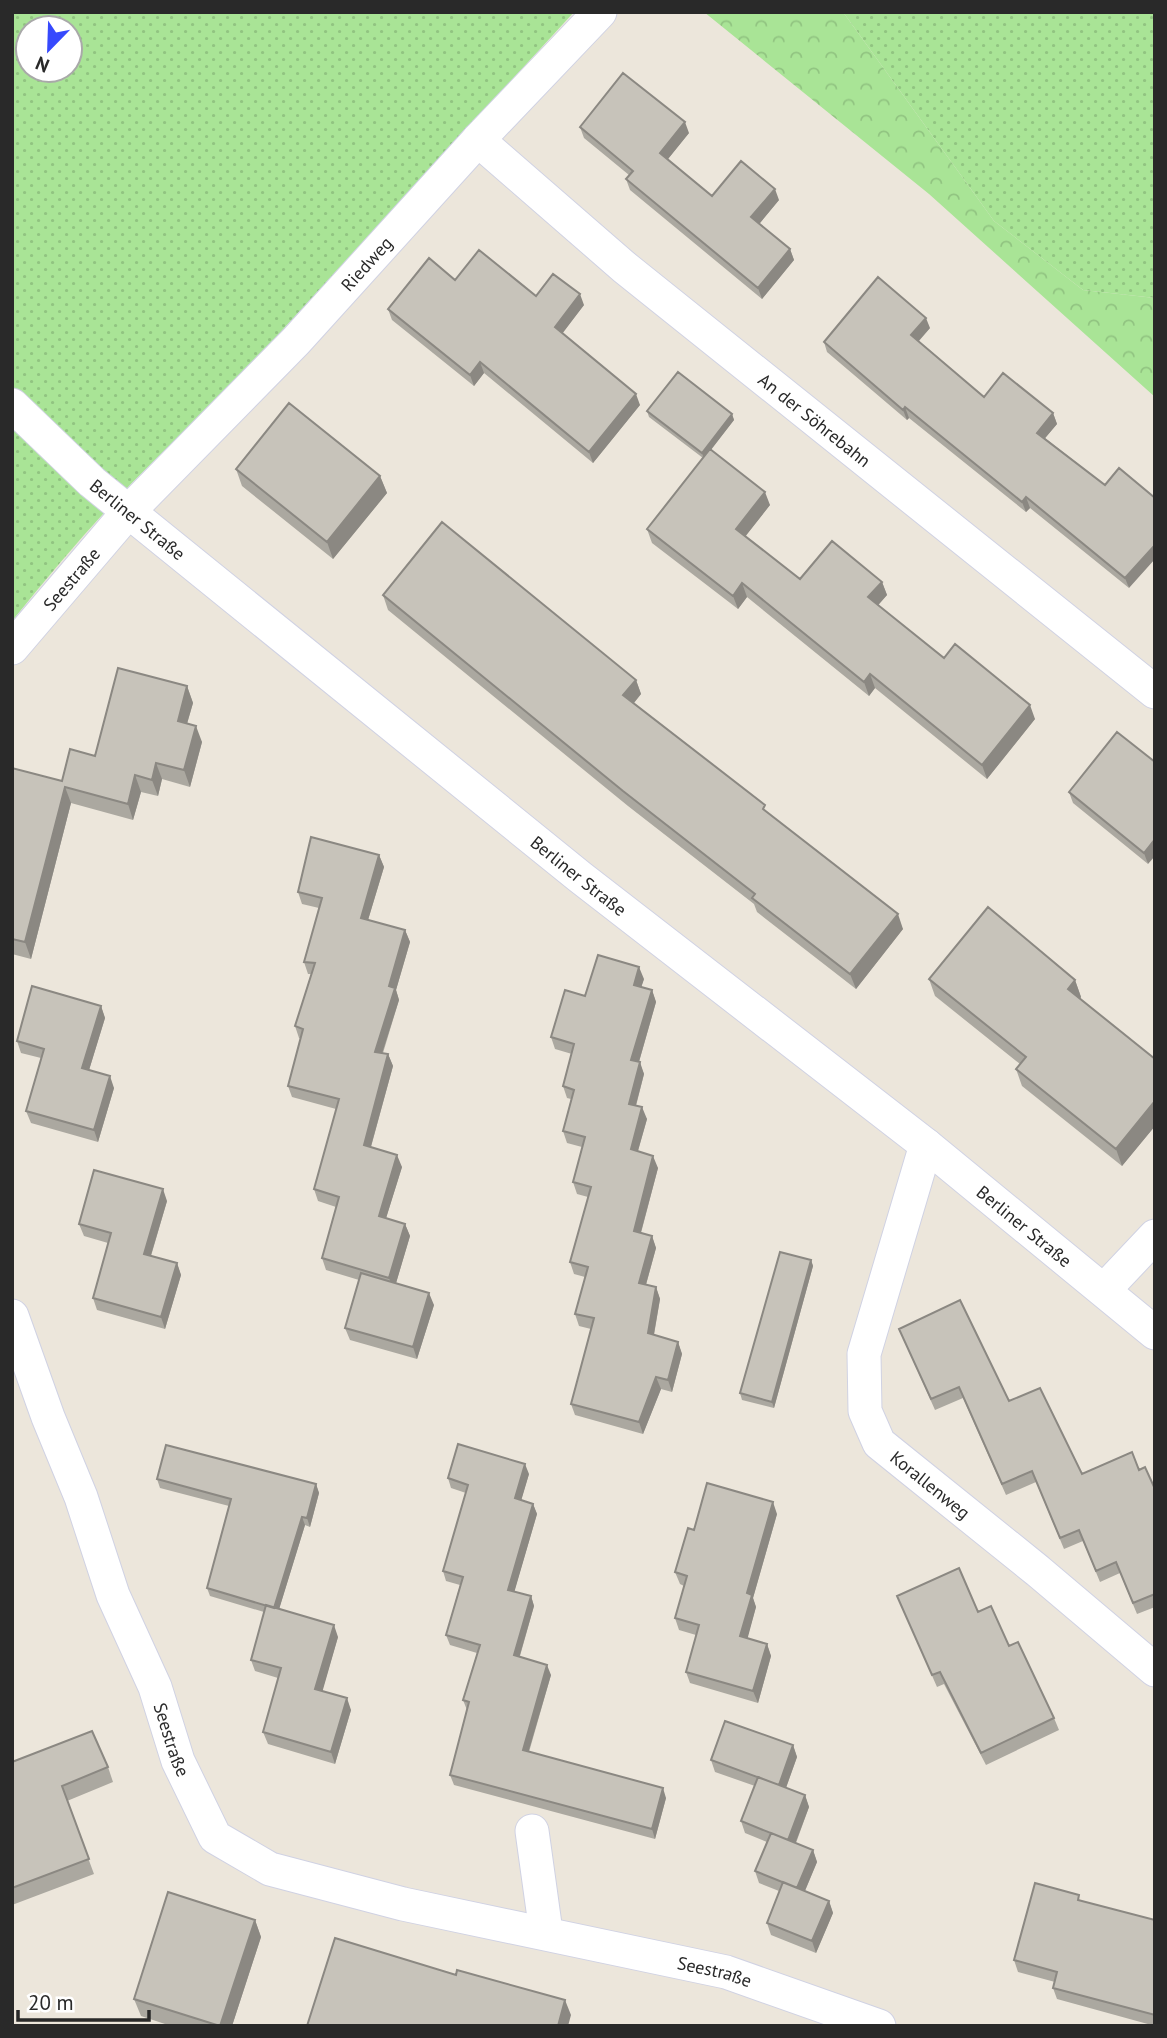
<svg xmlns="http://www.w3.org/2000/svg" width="1167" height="2038" viewBox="0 0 1167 2038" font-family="'PT Sans',sans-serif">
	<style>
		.grass { fill: url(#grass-dots); fill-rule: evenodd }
		.forest { fill: url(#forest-crowns) }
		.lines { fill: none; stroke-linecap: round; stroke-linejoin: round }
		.street-casing { stroke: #d0d2e3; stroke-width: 35 }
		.street { stroke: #fff; stroke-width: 33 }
		.wall { fill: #aba8a0 }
		.shaded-wall { fill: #8b8882 }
		.building { fill: #c7c3ba; stroke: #8b8882; stroke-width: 2 }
		.labels { text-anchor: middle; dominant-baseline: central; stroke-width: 5; stroke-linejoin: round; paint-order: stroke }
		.street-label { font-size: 18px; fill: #292929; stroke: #fff }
	</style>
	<defs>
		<pattern id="grass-dots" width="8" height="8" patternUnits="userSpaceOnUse" patternTransform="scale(1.75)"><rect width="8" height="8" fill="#a9e496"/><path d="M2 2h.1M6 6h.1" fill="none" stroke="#91c481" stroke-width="1.8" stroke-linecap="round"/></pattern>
		<pattern id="forest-crowns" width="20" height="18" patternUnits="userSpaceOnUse" patternTransform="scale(1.75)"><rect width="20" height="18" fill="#a9e496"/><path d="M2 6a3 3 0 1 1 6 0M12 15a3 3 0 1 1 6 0" fill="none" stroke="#91c481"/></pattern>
	</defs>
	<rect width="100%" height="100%" fill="#ece6db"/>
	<!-- grass -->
	<path class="grass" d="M12,12H574L209,410C135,474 73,545 12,621ZM28,28H70V70H28Z
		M843,12H1155V298L1083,290L994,221Z"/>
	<!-- forest -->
	<path class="forest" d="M704,12H843L994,221L1083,290L1155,298V397L929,194Z"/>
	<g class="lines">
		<defs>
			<g id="street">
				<path id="s1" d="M478,140L624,267L1155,692"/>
				<path id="s2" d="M12,405L92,482L580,877L926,1145L1155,1333"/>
				<path id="s3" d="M12,648L129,511L296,341L478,140L600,12"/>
				<path id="s4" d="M926,1145L864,1354L865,1411L879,1443L1038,1571L1155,1670"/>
				<path d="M1105,1289L1155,1236"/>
				<path id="s5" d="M12,1316L48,1417L81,1497L113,1595L155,1687L178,1761L215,1837L270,1869L403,1904L726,1972L879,2026"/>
				<path d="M532,1831L546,1932"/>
			</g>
		</defs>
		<!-- street casing -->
		<use href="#street" class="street-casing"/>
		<!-- street -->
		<use href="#street" class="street"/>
	</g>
	<!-- wall -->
	<path class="wall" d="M580,127L689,133L667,160L712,196L779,200L759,224L790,249L794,260L762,299L630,190L626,179L629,175L584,138Z
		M455,280L584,305L562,333L640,405L593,463L484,373L474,386L392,320L388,309Z
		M930,328L919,341L984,397L1053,413L1057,424L1045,438L1105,485L1129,588L1030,508L1026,512L909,418L907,420L827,352L824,342Z
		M647,411L732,414L734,420L711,449L770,505L745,536L800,579L882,582L887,595L878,605L944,658L1035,719L987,779L875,688L869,696L747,597L738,609L652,543L647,529L703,458L649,417Z
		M236,469L380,476L387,493L333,559L242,486Z
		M383,595L636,680L641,694L634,703L768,813L903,929L856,989L757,912L754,904L628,806L388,610Z
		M187,686L193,703L187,724L202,742L190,787L162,779L158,796L141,792L133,820L71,803L31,959L12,954V768L62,781Z
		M1117,732L1148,864L1073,803L1069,792Z
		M379,855L384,867L368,920L405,930L410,942L396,990L399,1000L383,1053L388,1054L393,1066L371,1147L402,1167L386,1218L405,1224L410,1236L396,1283L434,1305L417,1359L350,1340L345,1328L359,1280L326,1270L322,1258L336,1207L318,1201L314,1189L336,1109L292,1097L288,1086L301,1039L299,1038L295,1026L311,974H308L304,962L319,908L302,904L298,892Z
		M644,979L641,987L652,990L656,1002L639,1062L644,1074L636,1106L647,1119L638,1151L658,1168L641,1233L652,1236L656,1248L646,1285L656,1287L660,1299L654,1335L678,1342L682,1354L672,1392L661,1389L643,1434L575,1415L571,1404L591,1329L579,1326L575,1314L585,1277L574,1274L570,1262L588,1197L577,1194L573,1182L582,1147L567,1143L563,1131L571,1099L567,1098L563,1086L572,1054L555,1049L551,1037L585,996Z
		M929,979L1075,980L1081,997L1080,999L1155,1059V1126L1122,1166L1022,1086L1016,1069L1020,1064L935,996Z
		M101,1006L105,1018L89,1070L114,1088L98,1142L31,1123L26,1111L41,1058L21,1053L17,1041Z
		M167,1201L151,1256L177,1263L181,1275L165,1329L97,1310L93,1298L108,1243L84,1236L79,1224Z
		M811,1260L813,1266L774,1408L742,1400L740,1393Z
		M899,1329L1009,1401L1082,1474L1139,1470L1155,1489V1607L1137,1614L1120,1573L1100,1582L1083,1541L1064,1549L1036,1482L1006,1495L963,1398L935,1410Z
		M529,1474L521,1500L533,1504L537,1514L514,1592L531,1596L534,1606L520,1656L551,1675L529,1752L666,1798L655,1839L454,1785L450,1775L467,1710L463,1700L477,1653L450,1645L446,1635L460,1585L446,1581L443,1571L466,1493L451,1488L448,1478Z
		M157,1479L316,1484L319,1493L310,1527L305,1525L279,1609L338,1637L322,1691L351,1710L335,1764L268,1744L263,1732L278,1678L255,1671L251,1660L264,1612L210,1596L207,1588L229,1506L160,1488Z
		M777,1514L753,1598L756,1607L747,1638L767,1644L771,1656L758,1703L690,1683L686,1672L696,1635L679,1630L675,1618L684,1586L680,1584L675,1572L694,1530Z
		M897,1596L978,1612L1009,1646L1054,1718L1059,1730L986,1765L944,1684L937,1687Z
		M793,1745L797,1757L786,1788L805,1795L809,1807L796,1843L813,1850L817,1862L805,1891L829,1901L833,1913L816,1953L771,1935L767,1923L779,1891L759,1883L755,1871L767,1842L745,1833L741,1821L755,1786L715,1772L711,1760Z
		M12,1762L108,1767L113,1782L67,1801L94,1874L12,1905Z
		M1081,1901L1155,1920V2026L1057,1999L1053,1988L1055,1982L1018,1972L1014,1960Z
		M255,1920L261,1937L232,2026H171L141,2016L134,1999Z"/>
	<!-- shaded-wall -->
	<path class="shaded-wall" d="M685,122L689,133L664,164L660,153Z
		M775,189L779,200L755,229L751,217Z
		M790,249L794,260L762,299L758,288Z
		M580,294L584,305L559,338L555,327Z
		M926,318L930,328L915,345L911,335Z
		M480,362L484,373L474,386L470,375Z
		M636,394L640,405L593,463L589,452Z
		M905,407L909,418L907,420L903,410Z
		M1053,413L1057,424L1041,443L1037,433Z
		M732,414L734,420L704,459L702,453Z
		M380,476L387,493L333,559L327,542Z
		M765,492L770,505L741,542L736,529Z
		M1026,497L1030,508L1026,512L1022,502Z
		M1155,545V559L1129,588L1125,578Z
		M882,582L887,595L873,611L868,597Z
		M742,583L747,597L738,609L733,596Z
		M870,674L875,688L869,696L864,682Z
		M636,680L641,694L628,710L623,695Z
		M187,686L193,703L183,737L178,721Z
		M1030,705L1035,719L987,779L982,765Z
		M196,726L202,742L190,787L184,770Z
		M156,763L162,779L158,796L152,780Z
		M135,775L141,792L133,820L128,804Z
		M65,787L71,803L31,959L25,942Z
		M1155,839V856L1148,864L1144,853Z
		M379,855L384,867L365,930L361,918Z
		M898,914L903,929L856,989L850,974Z
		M405,930L410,942L396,990L399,1000L379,1063L375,1052L389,986Z
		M639,967L644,979L638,997L634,985Z
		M1075,980L1081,997L1074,1006L1068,989Z
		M652,990L656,1002L636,1072L631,1060Z
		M101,1006L105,1018L86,1080L82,1068Z
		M388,1054L393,1066L368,1157L364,1145Z
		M640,1062L644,1074L633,1116L629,1104Z
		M110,1076L114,1088L98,1142L94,1130Z
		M1155,1101V1126L1122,1166L1116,1149Z
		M642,1107L647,1119L635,1161L631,1149Z
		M397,1155L402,1167L383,1228L379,1216Z
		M653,1156L658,1168L638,1243L634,1231Z
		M163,1189L167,1201L148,1265L144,1254Z
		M405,1224L410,1236L394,1290L389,1278Z
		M652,1236L656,1248L643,1295L639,1283Z
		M811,1260L813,1266L774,1408L772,1402Z
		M177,1263L181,1275L165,1329L161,1317Z
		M656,1287L660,1299L652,1345L648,1333Z
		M429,1293L434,1305L417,1359L413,1347Z
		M678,1342L682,1354L672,1392L668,1380Z
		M656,1377L661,1389L643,1434L639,1422Z
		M525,1464L529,1474L519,1508L515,1498Z
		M316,1484L319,1493L310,1527L307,1518Z
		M773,1502L777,1514L753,1598L756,1607L745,1648L740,1636L747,1593Z
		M533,1504L537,1514L512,1600L508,1590Z
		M302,1517L305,1525L277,1616L274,1608Z
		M531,1596L534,1606L517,1665L514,1655Z
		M334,1625L338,1637L320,1700L315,1689Z
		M767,1644L771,1656L758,1703L753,1691Z
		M547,1665L551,1675L526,1760L523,1750Z
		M347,1698L351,1710L335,1764L331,1752Z
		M793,1745L797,1757L783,1796L779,1785Z
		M663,1788L666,1798L655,1839L652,1829Z
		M805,1795L809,1807L792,1852L788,1840Z
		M813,1850L817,1862L801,1900L797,1888Z
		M829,1901L833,1913L816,1953L812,1941Z
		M255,1920L261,1937L232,2026H220Z
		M565,2000L571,2015L568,2026H558Z"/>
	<!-- building -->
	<path class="building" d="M623,73L685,122L660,153L712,196L741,161L775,189L751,217L790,249L758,288L626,179L633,171L580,127Z
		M479,250L536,296L553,274L580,294L555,327L636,394L589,452L480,362L470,375L388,309L429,258L455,280Z
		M878,277L926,318L911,335L984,397L1003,373L1053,413L1037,433L1105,485L1119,468L1155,498V545L1125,578L1026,497L1022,502L905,407L903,410L824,342Z
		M678,372L732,414L702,453L647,411Z
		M289,403L380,476L327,542L236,469Z
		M710,449L765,492L736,529L800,579L832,541L882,582L868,597L944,658L955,644L1030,705L982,765L870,674L864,682L742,583L733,596L647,529Z
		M442,522L636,680L623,695L765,805L763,809L898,914L850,974L752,898L755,894L623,791L383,595Z
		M118,668L187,686L178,721L196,726L184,770L156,763L152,780L135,775L128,804L65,787L25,942L12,939V768L62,781L70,749L95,756Z
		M1117,732L1155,762V839L1144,853L1069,792Z
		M311,837L379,855L361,918L405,930L389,986L395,988L375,1052L388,1054L364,1145L397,1155L379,1216L405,1224L389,1278L322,1258L339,1197L314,1189L339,1099L288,1086L303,1029L295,1026L315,963L304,962L322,898L298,892Z
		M988,907L1075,980L1068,989L1155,1059V1101L1116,1149L1016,1069L1026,1057L929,979Z
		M598,955L639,967L634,985L652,990L631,1060L640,1062L629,1104L642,1107L631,1149L653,1156L634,1231L652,1236L639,1283L656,1287L648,1333L678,1342L668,1380L656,1377L639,1422L571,1404L594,1318L575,1314L588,1267L570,1262L591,1187L573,1182L585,1137L563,1131L574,1090L563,1086L574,1044L551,1037L565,990L585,996Z
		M32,986L101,1006L82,1068L110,1076L94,1130L26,1111L44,1049L17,1041Z
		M94,1170L163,1189L144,1254L177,1263L161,1317L93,1298L111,1233L79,1224Z
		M780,1252L811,1260L772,1402L740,1393Z
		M361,1273L429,1293L413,1347L345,1328Z
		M960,1300L1009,1401L1040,1388L1082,1474L1132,1452L1139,1470L1145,1467L1155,1489V1594L1133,1603L1116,1562L1096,1571L1079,1530L1060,1538L1032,1471L1002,1484L959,1387L931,1399L899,1329Z
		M458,1444L525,1464L515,1498L533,1504L508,1590L531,1596L514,1655L547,1665L523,1750L663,1788L652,1829L450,1775L469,1702L463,1700L480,1645L446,1635L463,1577L443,1571L468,1485L448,1478Z
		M166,1445L316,1484L307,1518L302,1517L274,1608L207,1588L231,1499L157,1479Z
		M707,1483L773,1502L747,1593L752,1595L740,1636L767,1644L753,1691L686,1672L699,1625L675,1618L687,1576L675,1572L688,1528L694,1530Z
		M959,1568L978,1612L991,1606L1009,1646L1018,1642L1054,1718L981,1753L940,1672L932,1675L897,1596Z
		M266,1605L334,1625L315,1689L347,1698L331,1752L263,1732L281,1668L251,1660Z
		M725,1721L793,1745L779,1785L711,1760Z
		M92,1731L108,1767L62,1786L89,1859L12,1888V1762Z
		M758,1777L805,1795L788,1840L741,1821Z
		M771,1833L813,1850L797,1888L755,1871Z
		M783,1882L829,1901L812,1941L767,1923Z
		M1035,1883L1079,1895L1078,1900L1155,1920V2015L1053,1988L1057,1972L1014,1960Z
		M168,1892L255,1920L220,2026L134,1999Z
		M335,1938L456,1975L457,1970L565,2000L558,2026H307Z"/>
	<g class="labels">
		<!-- street labels -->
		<g class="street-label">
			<text stroke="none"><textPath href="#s3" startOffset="523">Riedweg</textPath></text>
			<text stroke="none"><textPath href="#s1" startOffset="438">An der Söhrebahn</textPath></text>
			<text stroke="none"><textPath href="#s2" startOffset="170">Berliner Straße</textPath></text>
			<text stroke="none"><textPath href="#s3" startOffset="91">Seestraße</textPath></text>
			<text stroke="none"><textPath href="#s2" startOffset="737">Berliner Straße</textPath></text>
			<text stroke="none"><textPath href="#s2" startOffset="1304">Berliner Straße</textPath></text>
			<text stroke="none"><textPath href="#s4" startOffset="376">Korallenweg</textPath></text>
			<text stroke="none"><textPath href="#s5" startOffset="453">Seestraße</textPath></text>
			<text stroke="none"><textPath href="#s5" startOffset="1080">Seestraße</textPath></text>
		</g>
	</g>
	<!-- border -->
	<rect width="1167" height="2038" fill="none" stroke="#292929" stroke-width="28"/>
	<!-- north arrow -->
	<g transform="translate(49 49) rotate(203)"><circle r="33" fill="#ffffff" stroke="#a9a9a9" stroke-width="2"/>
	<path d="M0-5L12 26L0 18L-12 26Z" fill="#3649fd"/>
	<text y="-10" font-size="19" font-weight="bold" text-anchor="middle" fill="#292929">N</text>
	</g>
	<!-- scale -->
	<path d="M18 2010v10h131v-10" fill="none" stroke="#292929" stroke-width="3.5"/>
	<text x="28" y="2010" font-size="21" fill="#292929" stroke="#ffffff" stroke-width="5" paint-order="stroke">20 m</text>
</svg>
